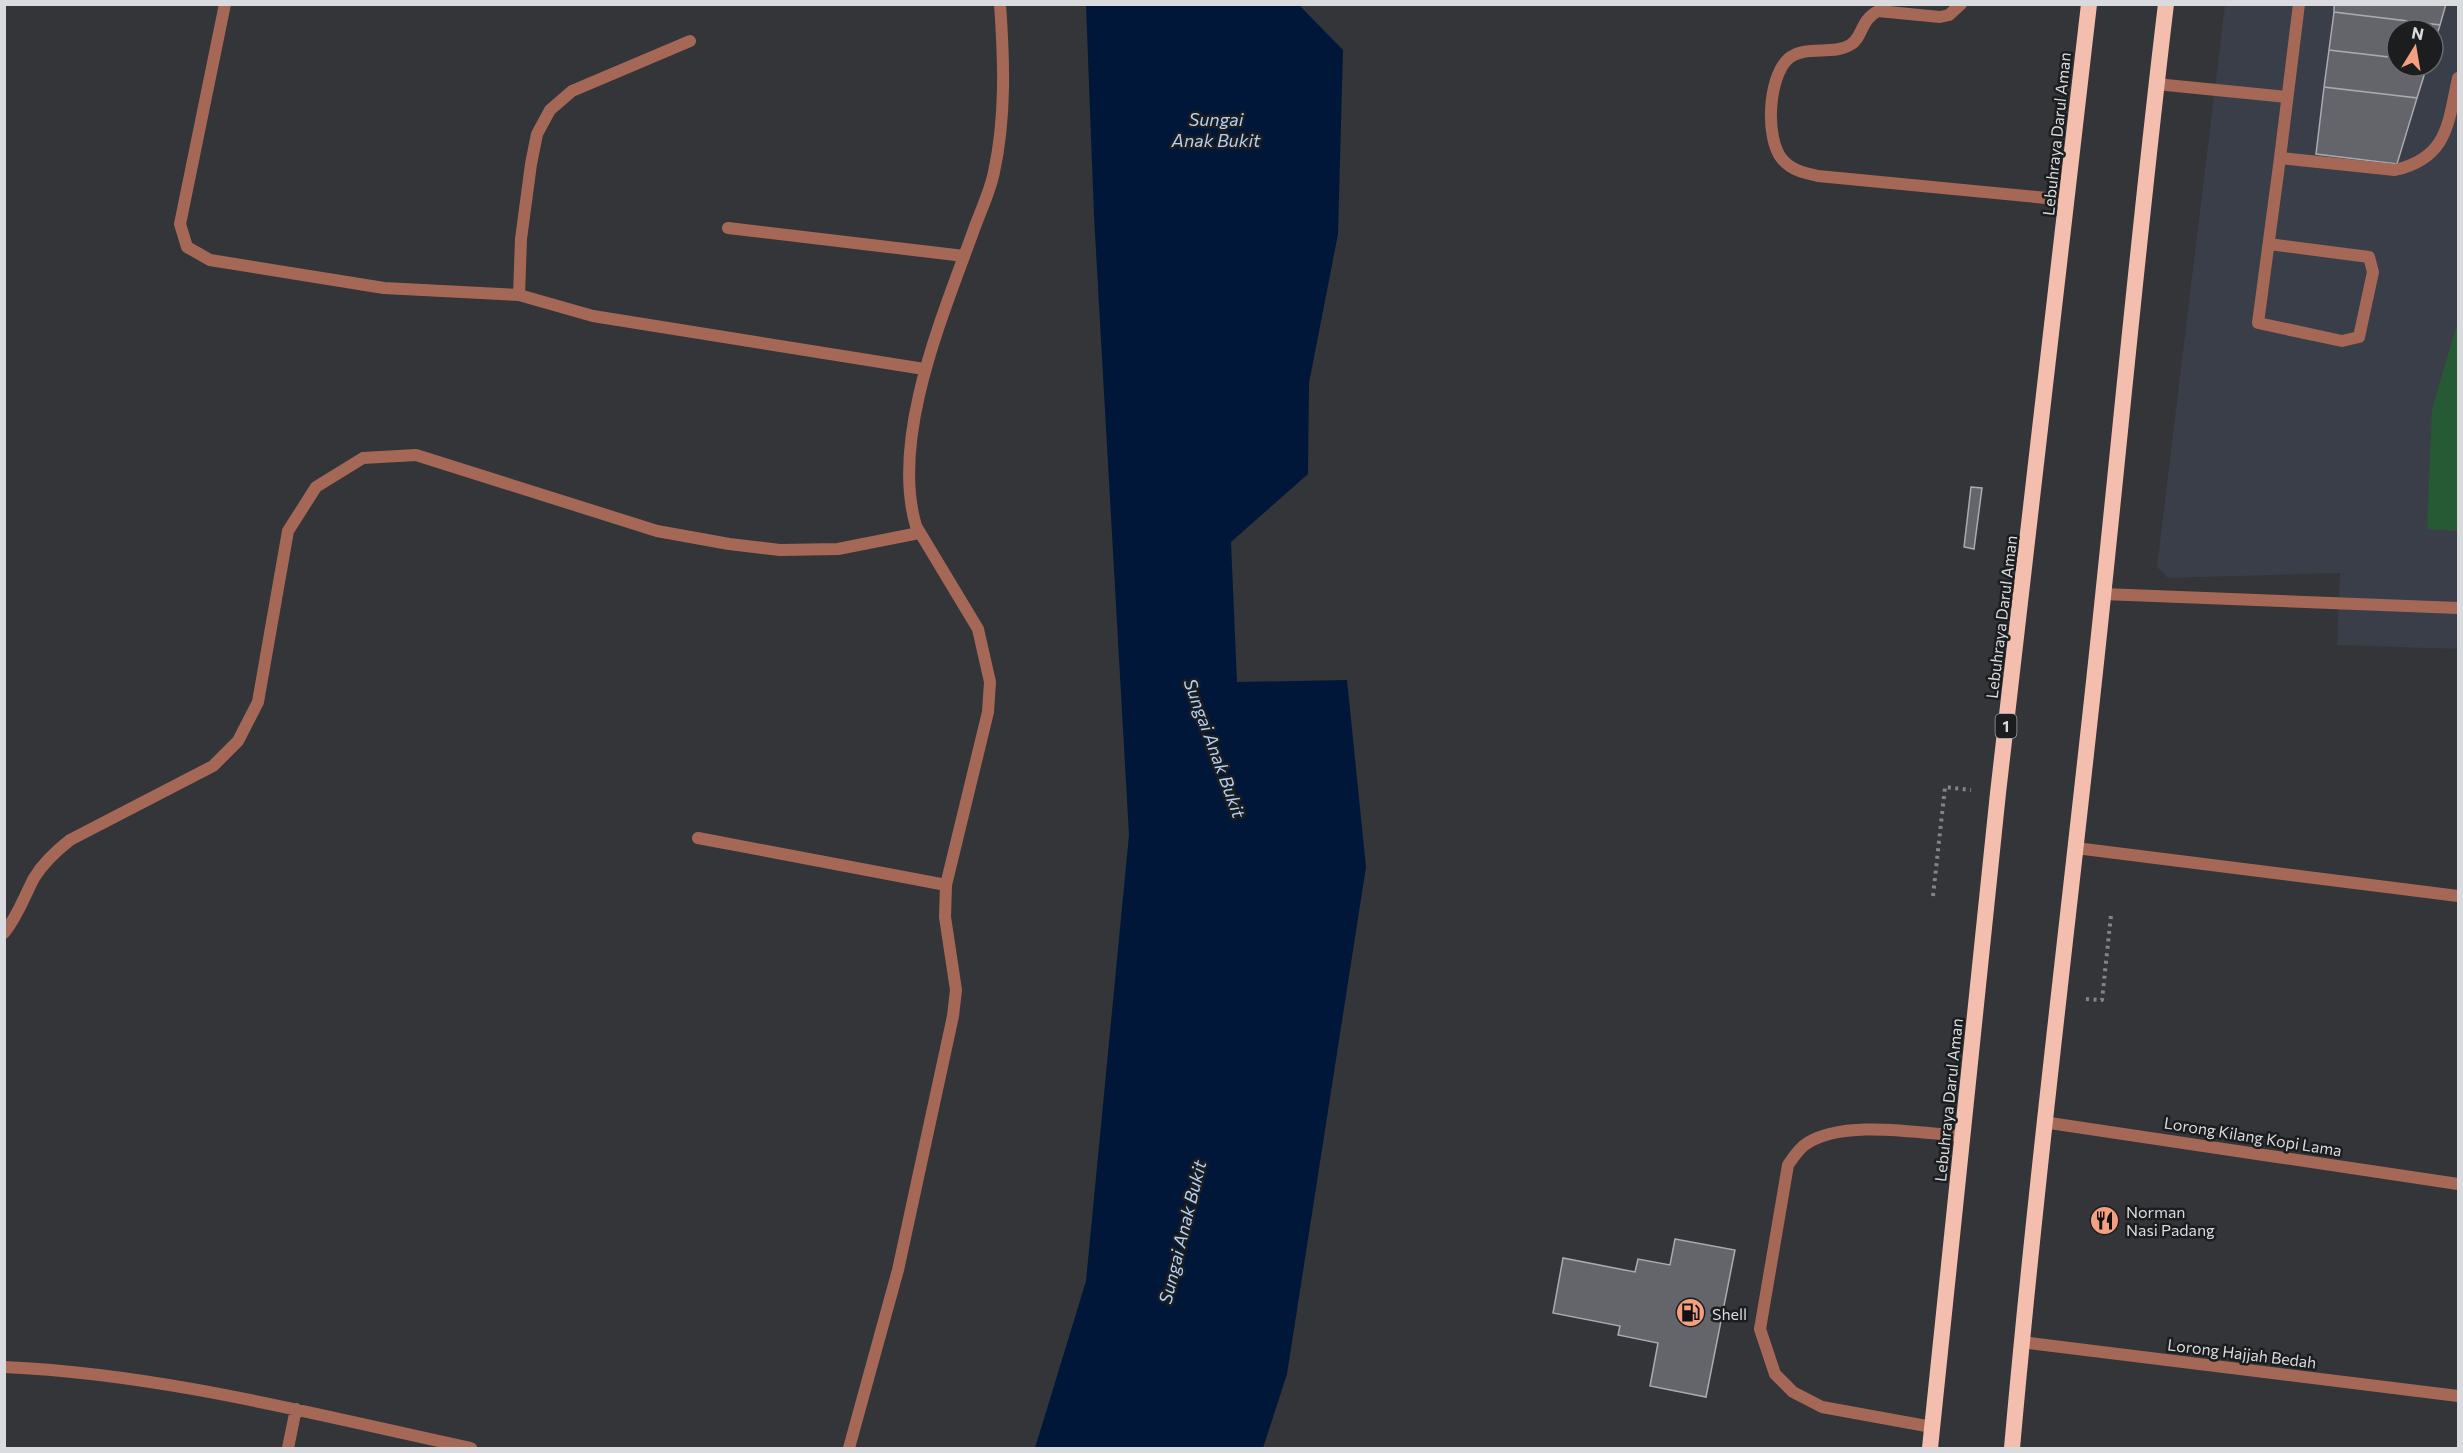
<svg xmlns="http://www.w3.org/2000/svg" width="2463" height="1453" viewBox="0 0 2463 1453" font-family="Commissioner,sans-serif">
	<style>
		.built { fill: #3a3e48; fill-rule: evenodd }
		.green { fill: #265a35 }
		.water { fill: #00173a }
		.building { fill: #63656a; stroke: #a9abb1; stroke-width: 1.5 }
		.lines { fill: none; stroke-linecap: round; stroke-linejoin: round }
		.path { stroke: #828487; stroke-width: 4; stroke-dasharray: 3 4.5; stroke-linecap: butt }
		.service { stroke: #a56857; stroke-width: 12 }
		.minor { stroke: #a56857; stroke-width: 12 }
		.trunk { stroke: #f3beae; stroke-width: 16 }
		.labels { text-anchor: middle; dominant-baseline: central; stroke-width: 5; stroke-linejoin: round; paint-order: stroke }
		.shield { fill: #1c1d1f; stroke: #a1a2a5; stroke-width: 1.5 }
		.shield-label { font-size: 15px; font-weight: bold; fill: #dadbde }
		.street-label { font-size: 16px; fill: #dadbde; stroke: #1c1d1f }
		.poi-label { font-size: 16px; fill: #dadbde; stroke: #1c1d1f; text-anchor: start }
		.water-label { font-size: 18px; font-style: italic; fill: #b3d0f7; stroke: #1c1d1f }
	</style>
	<rect width="100%" height="100%" fill="#333539"/>
	<!-- built -->
	<path class="built" d="M2225,5H2458V649L2337,645L2340,573L2168,578L2157,567ZM2397,30H2433V66H2397Z"/>
	<!-- green -->
	<path class="green" d="M2458,321V531L2427,529L2432,409Z"/>
	<!-- water -->
	<path class="water" d="M1086,5H1299L1343,50L1338,234L1309,383L1308,474L1231,542L1237,682L1347,680L1366,867L1287,1374L1263,1448H1035L1086,1281L1129,835L1094,216Z"/>
	<!-- building -->
	<path class="building" d="M2334,4H2446L2440,25L2334,12Z
		M2334,12L2440,25L2433,47V30H2397V58L2329,50Z
		M2329,50L2397,58V66H2427L2417,98L2324,87Z
		M2324,87L2417,98L2397,164L2316,154Z
		M1971,487L1982,488L1974,549L1964,547Z
		M1675,1239L1735,1250L1706,1397L1650,1386L1658,1343L1618,1335L1620,1326L1553,1313L1563,1258L1635,1272L1638,1259L1670,1265Z"/>
	<g class="lines">
		<!-- path -->
		<path class="path" d="M1933,896L1945,787L1971,790
			M2086,999L2102,1000L2111,915"/>
		<!-- service -->
		<path class="service" d="M1961,4L1949,15L1940,17L1878,11C1860,20 1863,38 1850,45C1832,56 1805,44 1788,59C1768,78 1765,138 1782,159C1791,170 1804,173 1818,176L2067,200
			M728,228L964,256
			M2269,244L2369,257L2373,272L2359,337L2342,341L2258,323L2280,158L2395,170C2448,158 2448,123 2458,78
			M2103,594L2458,608
			M698,838L946,885
			M1932,1427L1822,1407L1793,1392L1775,1374L1760,1329L1788,1165C1793,1158 1799,1148 1806,1144C1842,1119 1919,1133 1962,1136"/>
		<!-- minor -->
		<path class="minor" d="M225,4L180,224L187,247L210,260L384,288L519,295
			M690,41L572,91L550,110L537,134L531,164L521,239L519,295L593,316L924,369
			M2156,84L2287,97
			M2280,158L2299,4
			M2076,848L2458,896
			M4,933C18,916 24,897 34,878C43,863 56,851 70,840L213,766L238,741L258,702L288,531L316,487L363,458L416,455L657,531L729,544L780,550L838,549L919,533
			M2043,1122L2458,1184
			M2021,1342L2458,1396
			M4,1367C163,1374 317,1415 471,1448
			M288,1448L296,1409
			M849,1448L898,1270L953,1016L956,990L945,917L946,885L988,712L990,682L978,629L916,526C890,438 943,315 973,232C980,212 990,192 994,172C1006,117 1004,60 1000,4"/>
		<!-- trunk -->
		<path class="trunk" d="M1930,1448L1998,793L2089,4
			M2012,1448C2035,1189 2067,931 2095,672C2119,450 2139,227 2166,4"/>
	</g>
	<!-- icons -->
	<defs>
		<symbol id="restaurant-disc" viewBox="-11 -11 22 22"><circle r="9.5" fill="#f2a07f" stroke="#1c1d1f"/><path d="M-5-6h1v4h1v-4h1v4h1v-4h1v5L-1.5 .5V6h-2V.5L-5-1ZM5-6V6H3V1.5H1.5Q1.5-4 5-6Z" fill="#111"/></symbol>
		<symbol id="fuel-disc" viewBox="-11 -11 22 22"><circle r="9.5" fill="#f2a07f" stroke="#1c1d1f"/><path d="M-5.5-6h7V0h2V4h1.3V-2.5L3-4.5l.8-.8L6-3V5H2.5V1h-1V6h-7ZM-4.2-4.7v3.2H.2V-4.7Z" fill="#111"/></symbol>
	</defs>
	<g fill-rule="evenodd">
		<use href="#restaurant-disc" x="2088" y="1204" width="33" height="33"/>
		<use href="#fuel-disc" x="1674" y="1296" width="33" height="33"/>
	</g>
	<g class="labels">
		<!-- shield labels -->
		<rect class="shield" x="1995.5" y="714" width="21" height="24" rx="4.5"/>
		<g class="shield-label">
			<text x="2006" y="726">1</text>
		</g>
		<!-- street labels -->
		<g class="street-label">
			<text transform="translate(2056 134) rotate(-84)">Lebuhraya Darul Aman</text>
			<text transform="translate(2001 617) rotate(-83)">Lebuhraya Darul Aman</text>
			<text transform="translate(1948 1100) rotate(-84)">Lebuhraya Darul Aman</text>
			<text transform="translate(2253 1136) rotate(9)">Lorong Kilang Kopi Lama</text>
			<text transform="translate(2242 1353) rotate(7)">Lorong Hajjah Bedah</text>
		</g>
		<!-- poi labels -->
		<g class="poi-label">
			<text x="2126" y="1211">Norman<tspan x="2126" dy="18">Nasi Padang</tspan></text>
			<text x="1712" y="1313">Shell</text>
		</g>
		<!-- water labels -->
		<g class="water-label">
			<text x="1216" y="119">Sungai<tspan x="1216" dy="21">Anak Bukit</tspan></text>
			<text transform="translate(1215 748) rotate(70)">Sungai Anak Bukit</text>
			<text transform="translate(1182 1232) rotate(-76)">Sungai Anak Bukit</text>
		</g>
	</g>
	<!-- border -->
	<rect width="2463" height="1453" fill="none" stroke="#dadbde" stroke-width="12"/>
	<!-- north arrow -->
	<g transform="translate(2415 48) rotate(11)"><circle r="28" fill="#1c1d1f" stroke="#68696b" stroke-width="1.5"/>
	<path d="M0-4.5L10 22L0 15L-10 22Z" fill="#f2a07f"/>
	<text y="-9" font-size="16" font-weight="bold" text-anchor="middle" fill="#dadbde">N</text>
	</g>
</svg>
